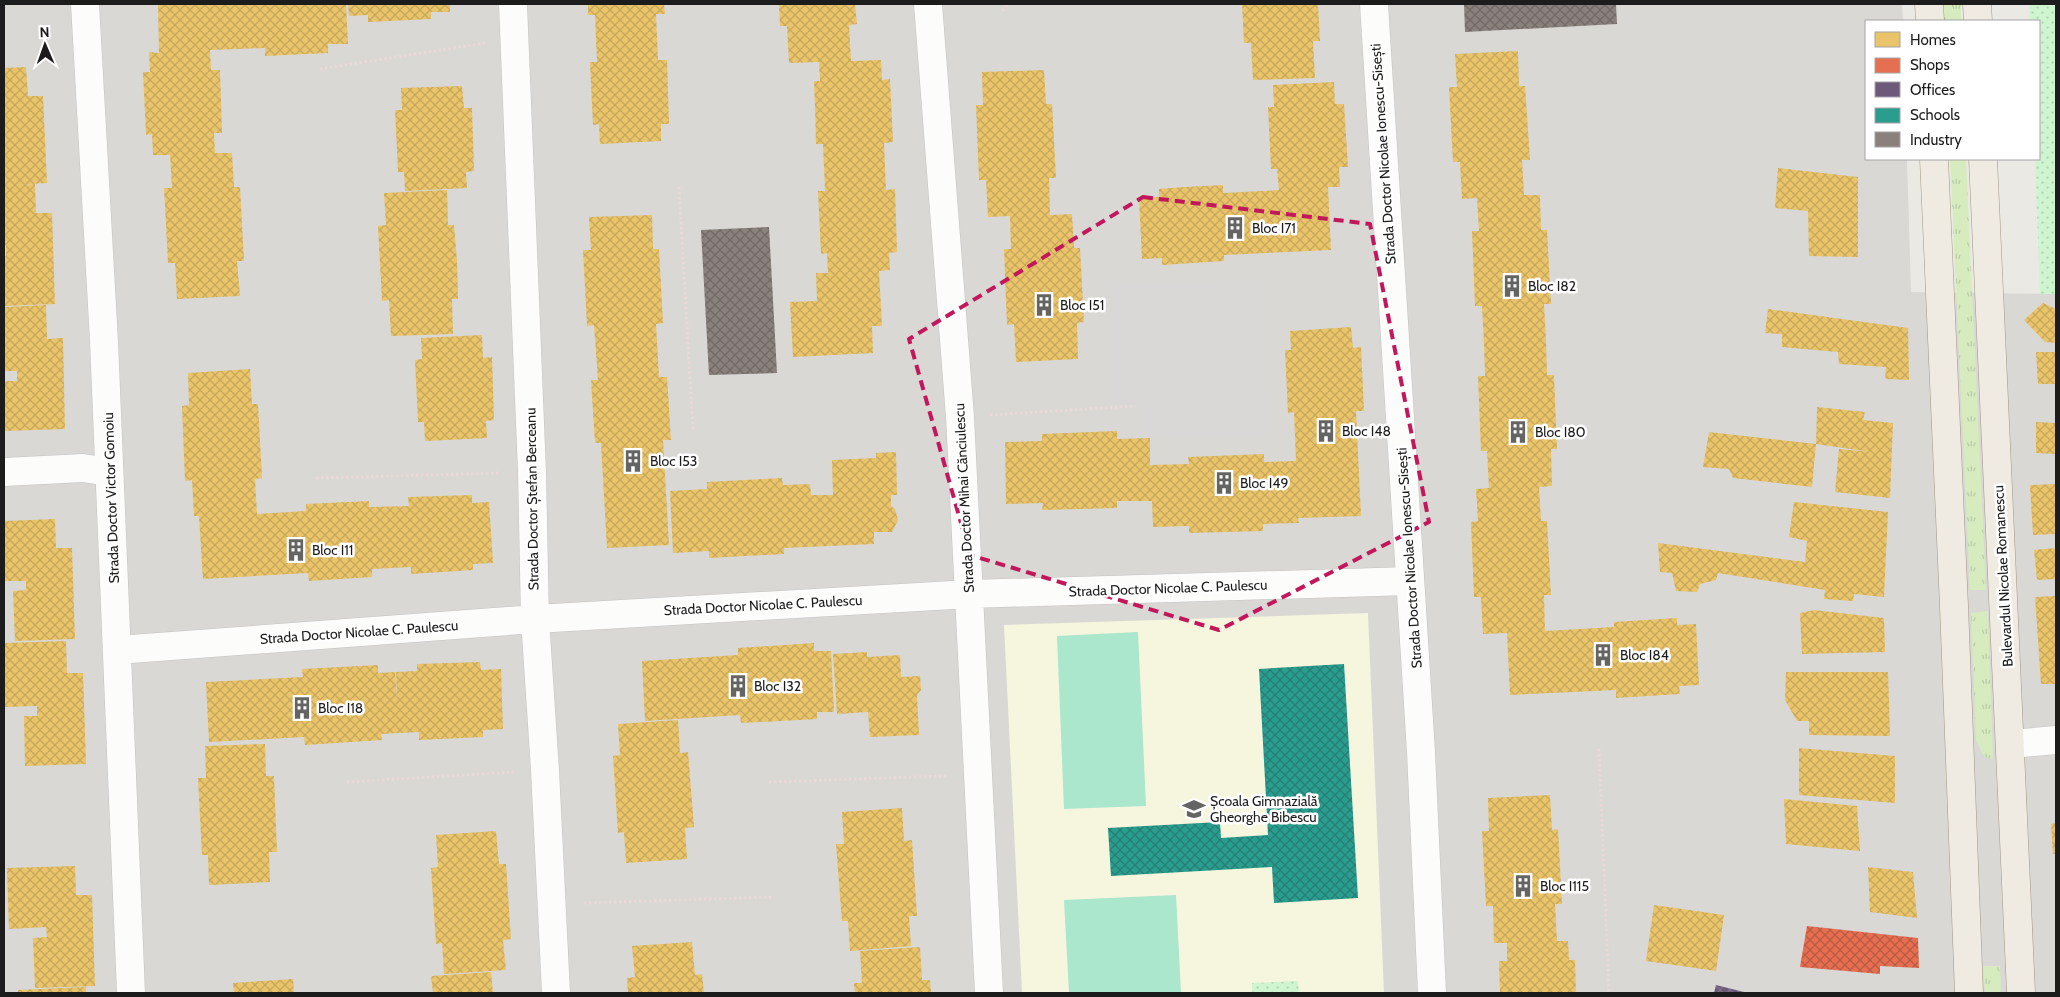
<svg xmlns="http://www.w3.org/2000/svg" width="2060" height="997" viewBox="0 0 2060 997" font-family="Cabin,sans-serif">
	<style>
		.residential { fill: #d9d8d5 }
		.education { fill: #f6f5dd }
		.grass { fill: url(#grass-tufts) }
		.park { fill: url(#park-dots) }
		.pitch { fill: #aae7cd }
		.parking { fill: #d9d8d6 }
		.homes { fill: url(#homes-cross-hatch) }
		.shops { fill: url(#shops-cross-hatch) }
		.offices { fill: url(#offices-cross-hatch) }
		.schools { fill: url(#schools-cross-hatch) }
		.industry { fill: url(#industry-cross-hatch) }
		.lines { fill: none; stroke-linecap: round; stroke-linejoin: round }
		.minor-casing { stroke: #c3c2c0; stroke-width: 29 }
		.major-casing { stroke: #a09681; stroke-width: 29 }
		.path { stroke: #ead9d6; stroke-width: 3; stroke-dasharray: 2.5 2.5; stroke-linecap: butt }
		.minor { stroke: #fcfcfb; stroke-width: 28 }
		.major { stroke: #f0ebe2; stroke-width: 28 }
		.marked { fill: none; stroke: #c2185b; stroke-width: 4; stroke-dasharray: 10 6; stroke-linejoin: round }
		.labels { text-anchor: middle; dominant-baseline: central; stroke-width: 5; stroke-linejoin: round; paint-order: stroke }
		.street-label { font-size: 14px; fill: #1c1c1c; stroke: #fff }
		.poi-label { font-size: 14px; fill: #1c1c1c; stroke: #fff; text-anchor: start }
	</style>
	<defs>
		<pattern id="grass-tufts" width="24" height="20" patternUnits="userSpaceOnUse" patternTransform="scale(1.25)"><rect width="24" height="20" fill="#d6ecbf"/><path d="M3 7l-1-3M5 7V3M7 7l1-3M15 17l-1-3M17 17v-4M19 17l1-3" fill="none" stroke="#b7caa4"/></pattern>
		<pattern id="park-dots" width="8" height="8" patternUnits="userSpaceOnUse" patternTransform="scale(1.25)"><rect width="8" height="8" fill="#cef5cf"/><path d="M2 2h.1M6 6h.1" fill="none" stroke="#b0d1b1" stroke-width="1.8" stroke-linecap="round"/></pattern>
		<pattern id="homes-cross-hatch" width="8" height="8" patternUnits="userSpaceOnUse" patternTransform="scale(1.25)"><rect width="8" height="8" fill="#e9c46a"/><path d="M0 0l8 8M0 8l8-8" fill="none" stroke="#c7a85b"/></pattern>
		<pattern id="shops-cross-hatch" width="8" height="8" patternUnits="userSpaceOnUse" patternTransform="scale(1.25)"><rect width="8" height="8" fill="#e76f51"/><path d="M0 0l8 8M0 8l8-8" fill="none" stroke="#ba5a42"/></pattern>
		<pattern id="offices-cross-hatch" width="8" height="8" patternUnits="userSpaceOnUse" patternTransform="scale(1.25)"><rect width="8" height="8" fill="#6d597a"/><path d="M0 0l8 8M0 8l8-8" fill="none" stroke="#80728a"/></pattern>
		<pattern id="schools-cross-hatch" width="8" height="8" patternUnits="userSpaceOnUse" patternTransform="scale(1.25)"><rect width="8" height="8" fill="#2a9d8f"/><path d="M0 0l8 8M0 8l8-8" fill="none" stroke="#237f74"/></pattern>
		<pattern id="industry-cross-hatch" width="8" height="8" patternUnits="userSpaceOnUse" patternTransform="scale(1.25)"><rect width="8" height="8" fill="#8a817c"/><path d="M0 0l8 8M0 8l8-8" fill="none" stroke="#706965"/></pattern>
	</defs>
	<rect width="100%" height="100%" fill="#eae9e4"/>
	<!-- residential -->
	<path class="residential" d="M4,4H1902L1903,21H1866V159H1907L1911,292L2056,294V993H4Z"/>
	<!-- education -->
	<path class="education" d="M1368,613L1384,993H1022L1004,625Z"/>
	<!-- grass -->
	<path class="grass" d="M1944,4H1961V21H1944Z
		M1950,159H1966L1986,590H1970Z
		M1988,611L1993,759L1984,757L1976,740L1971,613Z
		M1983,966H2000L2001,993H1985Z"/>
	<!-- park -->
	<path class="park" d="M2029,4H2056V294H2040L2035,159H2039V21H2029Z
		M1298,981L1299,993H1252V983Z"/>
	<!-- pitch -->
	<path class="pitch" d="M1138,632L1146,806L1064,809L1057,636Z
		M1176,895L1181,993H1069L1064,900Z"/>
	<!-- parking -->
	<path class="parking" d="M1263,280L1268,434L1146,438L1145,407H1115L1112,284Z"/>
	<!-- homes -->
	<path class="homes" d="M158,4H346L348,44H328V53L265,56V48L210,50L211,70H220L222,133H214L215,153H232L234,187H240L244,261H237L240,296L177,299L175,263H168L164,188H172L170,155H153L152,134L146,135L143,72H150L149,52L159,53Z
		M348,4H450V12H431V19L368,22V15L349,16Z
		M588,4H664L665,14H656L658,60H667L669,124H661V141L600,144L599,124L593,125L590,62H597L595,15H588Z
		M779,4H855L857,24L849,25L851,61L881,60L882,80L890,79L893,142L884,143L886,190L895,189L897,252L889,253L890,270L879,271L882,326H872L873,353L793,357L790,302L817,301L816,273H828L827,253L821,254L818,191H825L823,144H816L815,107L814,81H820L819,62L789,63L787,26H780Z
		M1242,4H1318L1320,41H1313L1315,78L1253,80L1251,43H1244Z
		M1518,51L1519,86H1525L1530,160H1522L1524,195H1540L1541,230H1547L1551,304H1544L1546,341L1547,375H1554L1557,449H1551L1552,486L1539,487L1541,521H1547L1551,595H1544L1545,631L1614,627V622L1677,618V625L1696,624L1699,685L1679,686L1680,694L1616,698V690L1510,695L1507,633L1483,634L1481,597H1474L1471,522L1478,521L1476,489L1489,488L1487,451H1481L1478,376H1485L1484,343L1482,306H1475L1472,231H1479L1477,198L1462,199L1460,162H1453L1449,87H1457L1455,54Z
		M26,67L28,96H43L47,183L14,185L35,184L36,213H52L55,304L4,306V256H6V245L4,246V68Z
		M1044,70L1046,104H1052L1056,178H1049L1050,215L1072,214L1074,248H1080L1084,322L1077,323L1078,359L1016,362L1014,324L1007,325L1004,249H1011L1010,216L988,217L986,180H979L976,105H983L982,72Z
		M1334,82L1335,104H1344L1348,167H1339L1340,187H1328L1331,250L1224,255V261L1162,265V258L1142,259L1139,198L1159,197V189L1184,187L1223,185V193L1279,190L1277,169H1271L1268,107H1274L1273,85Z
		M462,86L464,108H472L474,171L466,172L467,188L405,191L404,172H398L395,110H402L401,88Z
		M1778,168L1858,177V257L1809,256L1808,211L1775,208Z
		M447,190L448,225H454L457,261L458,299H452L453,334L391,336L389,300L382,301L378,226L386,225L384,193Z
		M652,215L653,249H659L663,323L656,324L659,377H667L671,440H663L669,545L607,548L601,443H595L591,380H598L594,325L587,326L583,250H591L589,217Z
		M2043,303L2056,309V343L2045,342L2024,320Z
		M46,305L47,339L63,338L65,429L5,431L4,381H17V371H4V307Z
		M1768,309L1908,328L1909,380L1885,379L1886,367L1839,364L1838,352L1782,347V334L1765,333Z
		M1351,327L1353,348L1361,347L1364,411H1356L1361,516L1298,518L1299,523L1263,524V531L1189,533V526L1153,527L1152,501H1117V508L1042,510L1043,503L1006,504L1005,442L1042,441V434L1117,431V439L1150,438V465L1189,464L1188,457L1264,454V462L1296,461L1294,412L1288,413L1285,350H1291L1290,331Z
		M482,335L483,358L492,357L494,420L486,421L487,438L425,441L424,422H418L415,360L422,359L421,338Z
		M2036,352H2056V384H2038Z
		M250,369L252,404H258L262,478L255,479L257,514L306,511V504L369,501V507L409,506L408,497L472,495V503L489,502L493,563L473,564V570L411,574V567L372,569V577L309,581L308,573L203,579L199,516H194L192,480L185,481L182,406L189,405L188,373Z
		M1817,407L1865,412L1863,420L1893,423L1890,498L1835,492L1839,449L1871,452L1816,444L1812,487L1733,478L1729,469L1703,467L1709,432L1816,444Z
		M2036,422L2056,423V454L2036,453Z
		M896,452L897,495H891V506L895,509L898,520L892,532H874V544L784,548V554L709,558V551L673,553L670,491L707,489V482L782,478L783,485L810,484L811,495H833L832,460L876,458V453Z
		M2056,484V534L2033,535L2030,485Z
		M1794,502L1888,512L1884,597L1854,594L1853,601L1824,599L1825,590L1718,573L1716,580L1700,584L1697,592L1676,591L1672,573L1660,572L1658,543L1805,562L1807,541L1789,537Z
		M55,519L56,548H72L75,639L15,641L13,591L26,590V581H4V521Z
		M2056,548V579L2037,580L2034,550Z
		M2056,596V684H2041L2035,597Z
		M1814,610L1884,618L1885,652L1802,654L1800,613Z
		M66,641L67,673H83L86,764L25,766L24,716H37V706L4,707V643Z
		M814,643V651H831L834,712H817V719L741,723L740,715L645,721L642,661L738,655V648Z
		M867,652V657L900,655L901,677L920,676L921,690L917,695L919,735L870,737L868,712L837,714L833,654Z
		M480,662L481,670L501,669L503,729L483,730V737L419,740V732L381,734L382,740L305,745L304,737L209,742L206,682L303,677L302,669L378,665V673L395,672L397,702L396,672L417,671V664Z
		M1786,672H1888L1890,736L1809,735V721H1797L1785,700Z
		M678,720L680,753L688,752L694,827L685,828L687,859L626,863L624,832L618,833L613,756L620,755L618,724Z
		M265,744L266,776H274L277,852H269L270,882L209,885L208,855H202L198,778H206L205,746Z
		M1799,748L1895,756V803L1799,795Z
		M1550,795L1552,830L1558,829L1562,904H1555L1557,941H1568L1569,960H1575L1576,993H1500L1499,961H1507V943H1494L1493,906H1486L1482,831H1489L1488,798Z
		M1784,799L1857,806L1860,851L1786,844Z
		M902,808L904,841L912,840L917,916H909L911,946L850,951L848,921H842L836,844H844L842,812Z
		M2056,823V854H2053L2051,824Z
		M496,831L499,864H506L511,939L503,940L506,970L444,974L442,943L436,944L431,868L438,867L436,835Z
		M75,866L76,895H92L95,986L35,988L33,938L47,937L46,927L9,929L7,868Z
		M1868,867L1913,872L1917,918L1870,912Z
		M1654,905L1724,915L1716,971L1646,961Z
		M692,942L695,975L702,974L704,993H628L627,978L635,977L632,946Z
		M920,947L922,980H930L931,993H855L854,983H862L860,951Z
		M491,972L493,993H433L431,976Z
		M293,979L294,993H234L233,983Z
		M86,987V993H18V990Z"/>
	<!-- shops -->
	<path class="shops" d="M1807,926L1918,938L1919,968L1880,966V974L1800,967Z"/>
	<!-- offices -->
	<path class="offices" d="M1716,985L1748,993H1714Z"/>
	<!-- schools -->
	<path class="schools" d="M1344,664L1358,898L1274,903L1272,867L1111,876L1108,828L1220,822L1221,838L1268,835L1259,669Z"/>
	<!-- industry -->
	<path class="industry" d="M1464,4H1616L1617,24L1465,32Z
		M769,227L777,373L709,375L701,230Z"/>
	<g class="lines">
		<defs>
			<path id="minor" d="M85,4L104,341L131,993
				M513,4L532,472L535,619L545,770L556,993
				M928,4L960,417L989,993
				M1374,4L1421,752L1432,993
				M4,472L83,468L109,472
				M117,650L535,619L970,594L1410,581
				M2011,744L2056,740"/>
			<path id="major" d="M1929,4L1930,21
				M1977,4L1978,21
				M1934,159L1954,606L1969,993
				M1983,159L2021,993"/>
		</defs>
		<!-- minor casing -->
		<use href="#minor" class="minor-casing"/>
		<!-- major casing -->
		<use href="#major" class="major-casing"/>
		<!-- path -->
		<path class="path" d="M1003,11L1007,4
			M320,69L485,43
			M679,187L693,430
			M990,415L1136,406
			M316,478L500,473
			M1599,749L1609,993
			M347,782L514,772
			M769,782L946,776
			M584,903L773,897"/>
		<!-- minor -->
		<use href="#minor" class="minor"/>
		<!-- major -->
		<use href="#major" class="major"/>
	</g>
	<!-- marked area -->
	<path class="marked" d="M1143,197L1370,224L1429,522L1219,630L970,555L909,339Z"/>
	<!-- icons -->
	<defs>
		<symbol id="building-bare" viewBox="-9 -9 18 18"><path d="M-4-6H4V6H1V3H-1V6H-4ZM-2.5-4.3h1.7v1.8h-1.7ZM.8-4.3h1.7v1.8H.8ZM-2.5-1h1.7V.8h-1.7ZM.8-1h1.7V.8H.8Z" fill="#646462" stroke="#fff" stroke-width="2.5" paint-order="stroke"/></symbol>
		<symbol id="school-bare" viewBox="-9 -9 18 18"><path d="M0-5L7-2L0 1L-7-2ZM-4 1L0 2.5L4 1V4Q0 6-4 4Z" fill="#646462" stroke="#fff" stroke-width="2.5" paint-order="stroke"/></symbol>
	</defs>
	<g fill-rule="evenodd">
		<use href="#building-bare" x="1219" y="212" width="32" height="32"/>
		<use href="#building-bare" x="1496" y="270" width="32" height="32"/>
		<use href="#building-bare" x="1028" y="289" width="32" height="32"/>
		<use href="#building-bare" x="1310" y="415" width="32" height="32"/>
		<use href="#building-bare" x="1502" y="416" width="32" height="32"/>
		<use href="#building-bare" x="617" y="445" width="32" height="32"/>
		<use href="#building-bare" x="1208" y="467" width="32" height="32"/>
		<use href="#building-bare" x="280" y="534" width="32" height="32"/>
		<use href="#building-bare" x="1587" y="639" width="32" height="32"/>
		<use href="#building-bare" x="722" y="670" width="32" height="32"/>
		<use href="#building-bare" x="286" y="692" width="32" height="32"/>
		<use href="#school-bare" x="1178" y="793" width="32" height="32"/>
		<use href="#building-bare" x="1507" y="870" width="32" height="32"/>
	</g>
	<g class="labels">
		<!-- street labels -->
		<g class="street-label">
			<text transform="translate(1383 154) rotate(-94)">Strada Doctor Nicolae Ionescu-Sisești</text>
			<text transform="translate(111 498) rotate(-92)">Strada Doctor Victor Gomoiu</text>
			<text transform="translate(964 498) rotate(-93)">Strada Doctor Mihai Cănciulescu</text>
			<text transform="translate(532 499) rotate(-91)">Strada Doctor Ștefan Berceanu</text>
			<text transform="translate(1409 558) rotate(-94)">Strada Doctor Nicolae Ionescu-Sisești</text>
			<text transform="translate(2003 576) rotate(-93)">Bulevardul Nicolae Romanescu</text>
			<text transform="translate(1168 588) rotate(-2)">Strada Doctor Nicolae C. Paulescu</text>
			<text transform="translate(763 605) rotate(-3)">Strada Doctor Nicolae C. Paulescu</text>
			<text transform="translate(359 632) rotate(-4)">Strada Doctor Nicolae C. Paulescu</text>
		</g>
		<!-- poi labels -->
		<g class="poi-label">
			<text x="1252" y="228">Bloc I71</text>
			<text x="1528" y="286">Bloc I82</text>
			<text x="1060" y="305">Bloc I51</text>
			<text x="1342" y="431">Bloc I48</text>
			<text x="1535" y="432">Bloc I80</text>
			<text x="650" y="461">Bloc I53</text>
			<text x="1240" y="483">Bloc I49</text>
			<text x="312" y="550">Bloc I11</text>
			<text x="1620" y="655">Bloc I84</text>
			<text x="754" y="686">Bloc I32</text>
			<text x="318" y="708">Bloc I18</text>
			<text x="1210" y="801">Școala Gimnazială<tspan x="1210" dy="16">Gheorghe Bibescu</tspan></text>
			<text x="1540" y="886">Bloc I115</text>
		</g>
	</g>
	<!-- border -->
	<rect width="2060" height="997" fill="none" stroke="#1c1c1c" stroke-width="10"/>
	<!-- legend -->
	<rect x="1865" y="20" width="175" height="140" fill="#ffffff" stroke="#a4a4a4"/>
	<rect x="1875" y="32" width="25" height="15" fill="#e9c46a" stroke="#a4a4a4"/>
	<text x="1910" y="45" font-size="15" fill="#1c1c1c">Homes</text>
	<rect x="1875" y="58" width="25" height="15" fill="#e76f51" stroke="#a4a4a4"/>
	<text x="1910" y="70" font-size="15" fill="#1c1c1c">Shops</text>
	<rect x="1875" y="82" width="25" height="15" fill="#6d597a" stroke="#a4a4a4"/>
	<text x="1910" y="95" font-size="15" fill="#1c1c1c">Offices</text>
	<rect x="1875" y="108" width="25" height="15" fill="#2a9d8f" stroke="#a4a4a4"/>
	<text x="1910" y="120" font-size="15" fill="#1c1c1c">Schools</text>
	<rect x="1875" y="132" width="25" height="15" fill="#8a817c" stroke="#a4a4a4"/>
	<text x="1910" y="145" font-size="15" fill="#1c1c1c">Industry</text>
	<!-- north arrow -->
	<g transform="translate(45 45) rotate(358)" stroke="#ffffff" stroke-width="4" paint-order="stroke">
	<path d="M0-4L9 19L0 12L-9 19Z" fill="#1c1c1c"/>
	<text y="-8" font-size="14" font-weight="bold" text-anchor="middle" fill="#1c1c1c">N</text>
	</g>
</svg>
